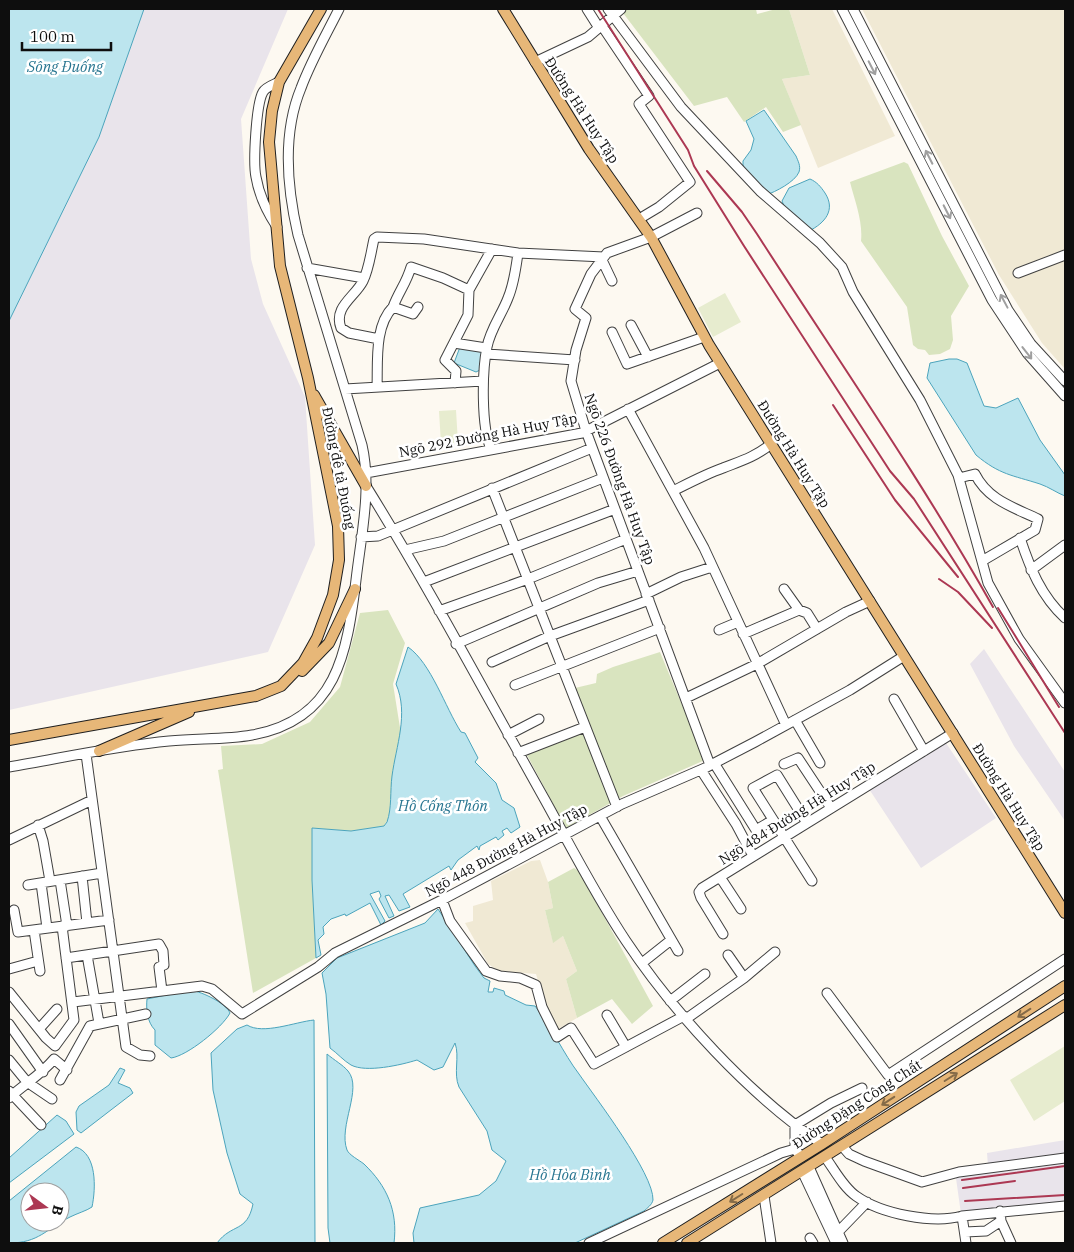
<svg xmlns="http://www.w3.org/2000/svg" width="1074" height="1252" viewBox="0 0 1074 1252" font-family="'IBM Plex Serif',serif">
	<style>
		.industrial { fill: #e9e4eb }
		.farmland { fill: #f0e9d4 }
		.green { fill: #d9e4bf }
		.pitch { fill: #e7eccf }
		.water { fill: #bce5ee; stroke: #4ca4bc; fill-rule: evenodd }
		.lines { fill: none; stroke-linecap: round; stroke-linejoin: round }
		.minor-casing { stroke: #414141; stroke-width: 11 }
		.major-casing { stroke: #1f1f1f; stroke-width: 12 }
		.minor { stroke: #fff; stroke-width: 9 }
		.major { stroke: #e7b778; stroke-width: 10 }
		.rail { stroke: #ac3853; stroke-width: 2 }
		.oneway { stroke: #9f9f9f }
		.oneway2 { stroke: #856b48 }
		.labels { text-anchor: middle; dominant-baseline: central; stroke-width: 5; stroke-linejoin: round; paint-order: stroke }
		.street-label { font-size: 14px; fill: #0e0e0e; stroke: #fff }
		.water-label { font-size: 15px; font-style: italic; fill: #277590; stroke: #fff }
	</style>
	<rect width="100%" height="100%" fill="#fdf9f1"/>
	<!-- industrial -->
	<path class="industrial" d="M144,9H288L241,119L251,259L263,304L305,397L315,545L268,652L9,710V321L99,137Z
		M984,649L1065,772V821L1014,746L970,664Z
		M944,740L996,818L921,868L869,789Z
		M1065,1140V1201L961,1214L955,1171L988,1166L987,1153Z"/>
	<!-- farmland -->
	<path class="farmland" d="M789,9H832L895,136L818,168L782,79L810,75Z
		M862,9H1065V369L1042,343L999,275Z
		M540,860L548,882L553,908L545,910L553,942L563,936L577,971L566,979L577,1018L558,1029L543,997L536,974L499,971L488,964L465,923L473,921V906L493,900L491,881L531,861Z"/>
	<!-- green -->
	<path class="green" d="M620,9H756L757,14L776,9H789L810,75L782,79L801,125L783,132L766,107L744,122L727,97L694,106Z
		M904,162L908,164L942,236L969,286L951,316L953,340L950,349L940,354L929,355L925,350L918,349L913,345L907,307L861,241C863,221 855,202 850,182Z
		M388,610L405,643L393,684L401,734L396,753L389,817L384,826L351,831L312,828V880L316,958L253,993L218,770L223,769L221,746L262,744L310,722L340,687L360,613Z
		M660,652L705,760L623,796L566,828L527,755L589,728L575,688L596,683L597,674L613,667Z
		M574,868L579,871L653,1006L632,1024L612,999L577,1018L566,979L577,971L563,936L553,943L545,910L553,908L548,882Z"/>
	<!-- pitch -->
	<path class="pitch" d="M725,293L741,322L713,337L698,308Z
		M456,410L458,443L441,444L439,411Z
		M1065,1046V1101L1034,1121L1010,1080Z"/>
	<!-- water -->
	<path class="water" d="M9,9H144L99,137L9,321Z
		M764,110L796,156C798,161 801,166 799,172C795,182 775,192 766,195L743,168V161L751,150L754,139L746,121Z
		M810,179C817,182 821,187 825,193C836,210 825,223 809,231L785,208L782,201L789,188Z
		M460,347L482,352L480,370L476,372L454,363Z
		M949,359H957L967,363L984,406L996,408L1018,398L1040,440L1065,475V496C1057,493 1049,487 1040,484C1012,475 1000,475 976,455L927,378L930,363Z
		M408,647C431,663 445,707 461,732L465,733L478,758L475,762L496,783L502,800L514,808L520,827L511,833L507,828L502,831L504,835L498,840L496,837L480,846L479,850L477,846L458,860L451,870L449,866L403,894L410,907L399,911L389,895L385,896L394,916L389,918L379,899L381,896L379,891L370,894L385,921L381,925L370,903L346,916L345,914L331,919L323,927L324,934L318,940L321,955L316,958L312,880V828L351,831L384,826L387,822C392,808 390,791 392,776C396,746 409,714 396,684Z
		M438,909L475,966L484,978L490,981L488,992H493L494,988L504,991L505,995L526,1005L535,1006C552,1027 563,1053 579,1074C595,1097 654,1174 653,1200C652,1205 647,1208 644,1211L575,1243H414L413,1233L420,1208L479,1195L496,1181L506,1161L492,1150L487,1131L459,1087C453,1073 460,1057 455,1043L443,1067L434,1070L417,1060C401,1065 366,1073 351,1065C344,1061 337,1053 330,1048L326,994L322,973L337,958L425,923Z
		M191,990C202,992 226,1003 230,1013C222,1028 187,1056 171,1058L155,1045V1030C147,1022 146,1009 147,999Z
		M314,1020L315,1243H217C232,1223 247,1233 253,1204L240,1194L227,1153L213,1090L211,1053L237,1029L247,1025C263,1035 295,1022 314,1020Z
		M327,1054C334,1060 343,1065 348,1071C363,1089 338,1126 347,1150C349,1155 359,1160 364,1164C387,1186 398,1211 394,1243H330L328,1228Z
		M120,1068L125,1070L118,1083L130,1088L133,1093L81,1133L77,1130L76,1112L79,1106L109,1085Z
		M57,1115L66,1121L74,1134L9,1183V1158Z
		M76,1147C97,1154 96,1188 92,1207C86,1211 78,1213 70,1217C46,1229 39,1243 9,1243V1201ZM30,1192H60V1222H30Z"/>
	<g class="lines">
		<defs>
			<path id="minor" d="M587,9L599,28
				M608,9L681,107L760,191L820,243L842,267L853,292L920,400L958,475L988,583L1019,639L1065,703
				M842,9L992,300L1027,353L1065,396
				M853,9L1008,310L1031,344L1065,381
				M602,26L649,96L639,104L690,182L659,207L639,219
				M535,62L588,37L621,9
				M697,213L651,237L607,253L591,274L575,309L586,318L576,350L571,381L586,431L710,765
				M277,227C267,212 259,195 256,177C253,163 256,104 263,92C266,87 273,85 279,82
				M602,260L612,281
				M307,268L364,278
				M1018,273L1065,255
				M393,307C399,291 406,284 411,267L443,278L469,290
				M631,325L648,357
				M612,332L627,364L704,337
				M379,339L349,333L341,328C333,307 355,297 363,281C369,269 371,252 374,239L377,237L424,239L518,253L604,257
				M454,343L486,348
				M487,354L575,360
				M455,383L456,371L445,360L468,315L469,290L492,249
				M377,387C378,363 374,326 393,307L413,314L418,307
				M345,389L483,381
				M628,409L704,548L786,725
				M491,449C481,427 482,371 487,347C490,330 502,314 508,298C514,284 516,268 518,253
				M366,473L582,433L720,363
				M959,478L975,474C988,500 1013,507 1038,519L1035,530L982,561
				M366,486C430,589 486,695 545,800C571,847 596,896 626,941C674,1013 750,1096 822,1144
				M492,488L617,807
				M673,491C689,483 706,474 723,468C741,461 755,457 771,444
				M361,537L378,536L592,448
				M1020,538C1030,568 1041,596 1065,618
				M405,550L444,541L603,478
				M1031,570L1065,545
				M424,582L615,509
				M784,589L799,610
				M646,594L681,577L712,567
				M439,611L528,579L626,539
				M719,630L738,622
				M743,634L799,610L807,613L817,629
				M456,644L598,583L638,571
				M492,662L550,636L649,600
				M515,685L660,628
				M686,698L757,664L846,612L870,601
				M894,699L924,751
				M795,720L820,763
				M508,735L539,719
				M518,753L585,727
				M86,754L126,1047L140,1055L150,1056
				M714,763L756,830L773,820
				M784,764L798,758L831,808
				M9,767C62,758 115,746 169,741C197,738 225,740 252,735C337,720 347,653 356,580C361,536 372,489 362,445L298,235C287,188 282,134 301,88C311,61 326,35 339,9
				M701,770L736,824L753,856
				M600,816L678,951
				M807,823L777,775L753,788L812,881
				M38,825L43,841L50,881
				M9,840L92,800
				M82,876L87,923
				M720,877L741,909
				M60,880L67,926
				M41,883L47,928
				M28,885L102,873
				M442,900L450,921L486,971L500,976L520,978L536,985L542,1007L557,1037L571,1028L594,1064L684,1016
				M14,910L18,932L109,920
				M34,930L40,971
				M723,934L701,898L699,892L702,888L953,733
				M87,955L99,1023
				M728,955L744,978
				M66,958L159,944L163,951L164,965L159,967L162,991
				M642,963L671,940
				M9,969L38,961
				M9,992L46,1038L55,1046L74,1020L62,926
				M827,993L888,1075L1065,959
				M670,1001L705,974
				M73,1002L202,986L212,989L242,1014L318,967L335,953L442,900L622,804L705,768L755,742L850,690L904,656
				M607,1015L626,1047
				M686,1019L744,978L775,952
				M9,1024L43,1072
				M39,1029L57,1009
				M9,1060L27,1082L52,1099
				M60,1080L90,1026L146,1014
				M9,1091L41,1125
				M9,1098C24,1084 41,1075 54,1059L67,1070
				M842,1146L849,1154L864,1161L922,1182L959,1172L1065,1158
				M795,1149V1125L831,1103L862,1088
				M825,1157C834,1169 843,1187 856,1196C881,1214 933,1224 962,1216L1065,1206
				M809,1167L843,1243
				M802,1171L836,1243
				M764,1196L771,1243
				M962,1216L966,1243
				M1001,1221L1011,1243
				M838,1232L867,1202
				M965,1232L986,1231L1001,1221L1000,1211
				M810,1238L813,1243
				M589,1243L781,1153L795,1149L801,1157"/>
			<path id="major" d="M503,9L589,149L651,237L709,345L1065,913
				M314,395L366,486
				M302,671L329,643L355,589
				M9,740L256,696L281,686L303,663L317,638L333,595L339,560L338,526L308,378L280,266L269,142L272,111L279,82L321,9
				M99,751L189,712
				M663,1243L822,1144L1065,986
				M687,1243L1065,1005"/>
		</defs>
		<!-- minor casing -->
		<use href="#minor" class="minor-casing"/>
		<!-- major casing -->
		<use href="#major" class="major-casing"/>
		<!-- minor -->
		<use href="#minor" class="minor"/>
		<!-- major -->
		<use href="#major" class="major"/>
		<!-- rail -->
		<path class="rail" d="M598,9L688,150L694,166L744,246L890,471L914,499L1065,733
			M707,171L742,212L757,234C836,357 921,479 993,607
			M833,405L895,500L958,577
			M939,579L958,592L992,628
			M998,608L1059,707
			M962,1180L1065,1166
			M963,1188L1015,1181
			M965,1201L1065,1195"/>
	</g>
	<!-- one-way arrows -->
	<defs><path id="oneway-shaft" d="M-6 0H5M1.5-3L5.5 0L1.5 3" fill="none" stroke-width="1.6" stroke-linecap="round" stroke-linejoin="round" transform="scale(1.25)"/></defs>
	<g class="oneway">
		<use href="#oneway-shaft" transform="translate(872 68) rotate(63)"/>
		<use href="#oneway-shaft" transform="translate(929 157) rotate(-117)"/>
		<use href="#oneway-shaft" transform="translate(947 212) rotate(63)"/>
		<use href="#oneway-shaft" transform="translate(1004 301) rotate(-118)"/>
		<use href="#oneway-shaft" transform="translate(1027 353) rotate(52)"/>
	</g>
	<g class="oneway2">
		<use href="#oneway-shaft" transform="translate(1024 1013) rotate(147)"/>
		<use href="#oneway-shaft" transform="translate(951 1077) rotate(-32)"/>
		<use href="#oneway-shaft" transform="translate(888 1101) rotate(147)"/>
		<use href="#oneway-shaft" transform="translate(736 1198) rotate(148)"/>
	</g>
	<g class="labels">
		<!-- street labels -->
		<g class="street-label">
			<text transform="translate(582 110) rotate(57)">Đường Hà Huy Tập</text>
			<text transform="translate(488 435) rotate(-11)">Ngõ 292 Đường Hà Huy Tập</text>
			<text transform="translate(794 454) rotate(58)">Đường Hà Huy Tập</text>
			<text transform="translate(339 468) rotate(79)">Đường đê tả Đuống</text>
			<text transform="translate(620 479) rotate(70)">Ngõ 226 Đường Hà Huy Tập</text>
			<text transform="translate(1009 797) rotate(58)">Đường Hà Huy Tập</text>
			<text transform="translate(797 813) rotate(-32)">Ngõ 484 Đường Hà Huy Tập</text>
			<text transform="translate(506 850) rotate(-28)">Ngõ 448 Đường Hà Huy Tập</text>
			<text transform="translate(857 1104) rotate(-33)">Đường Đặng Công Chất</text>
		</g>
		<!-- water labels -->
		<g class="water-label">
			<text x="65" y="66">Sông Đuống</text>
			<text x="443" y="805">Hồ Cống Thôn</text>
			<text x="570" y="1174">Hồ Hòa Bình</text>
		</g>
	</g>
	<!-- border -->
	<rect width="1074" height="1252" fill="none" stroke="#0e0e0e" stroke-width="20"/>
	<!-- north arrow -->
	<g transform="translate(45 1207) rotate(105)"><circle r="24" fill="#ffffff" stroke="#9f9f9f"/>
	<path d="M0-4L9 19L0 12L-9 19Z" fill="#ac3853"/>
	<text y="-8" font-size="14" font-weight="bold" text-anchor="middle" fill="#0e0e0e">B</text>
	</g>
	<!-- scale -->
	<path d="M22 42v8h89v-8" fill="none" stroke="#0e0e0e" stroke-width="2.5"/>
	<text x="30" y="42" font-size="15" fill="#0e0e0e" stroke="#ffffff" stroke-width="4" paint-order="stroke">100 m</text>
</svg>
